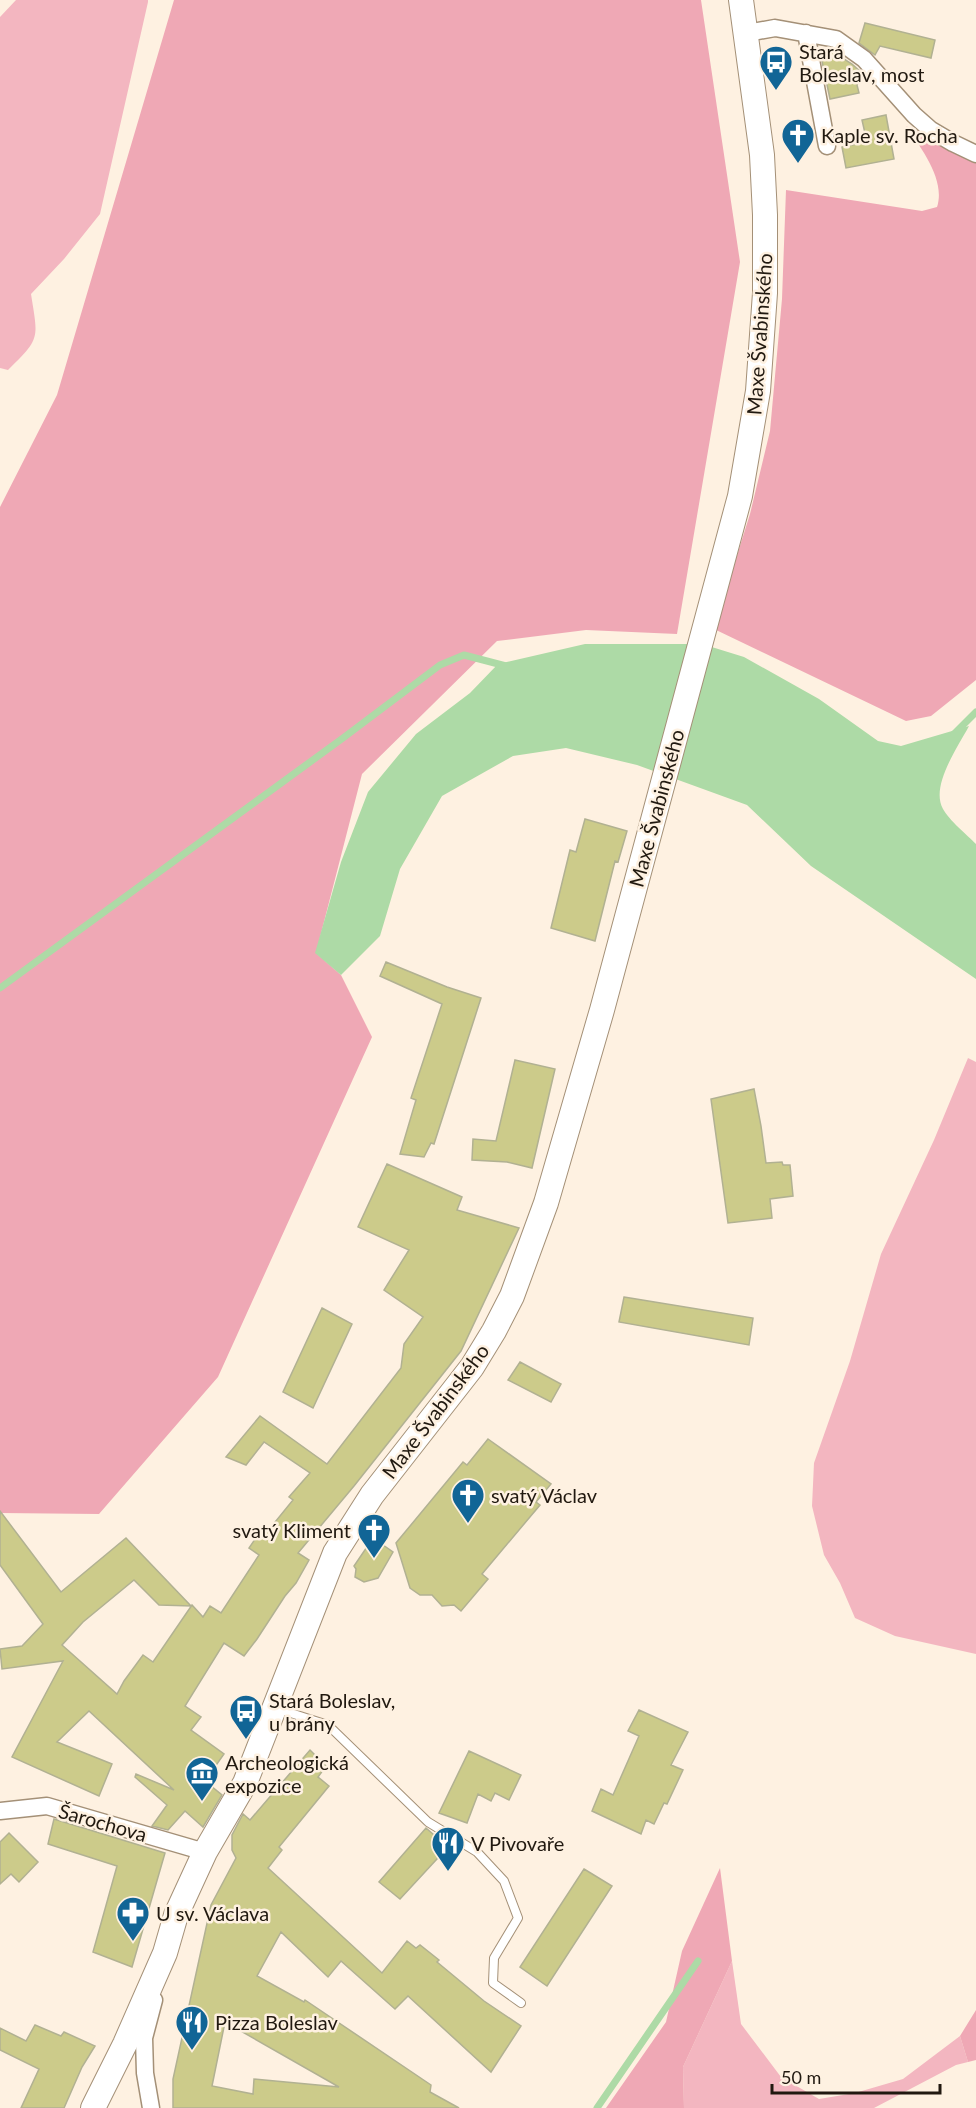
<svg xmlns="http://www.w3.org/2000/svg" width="976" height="2108" viewBox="0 0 976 2108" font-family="Lato,sans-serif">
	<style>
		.green { fill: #f3b6c0 }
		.forest { fill: #efa8b5 }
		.water { fill: #addaa6 }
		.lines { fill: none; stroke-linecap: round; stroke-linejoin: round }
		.stream { stroke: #addaa6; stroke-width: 7 }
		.building { fill: #cccb8a; stroke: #b1b192; stroke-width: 1.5; fill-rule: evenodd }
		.lane-casing { stroke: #a49077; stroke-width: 10 }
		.street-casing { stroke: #a49077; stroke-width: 19 }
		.secondary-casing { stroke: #a49077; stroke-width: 26 }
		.lane { stroke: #fff; stroke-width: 8 }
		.street { stroke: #fff; stroke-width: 16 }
		.secondary { stroke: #fff; stroke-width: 24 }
		.labels { text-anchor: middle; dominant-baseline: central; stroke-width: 5; stroke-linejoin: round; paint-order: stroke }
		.poi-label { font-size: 20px; fill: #211910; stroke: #fef1e1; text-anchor: start }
		.street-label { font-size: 20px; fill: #211910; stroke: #fef1e1 }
	</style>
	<rect width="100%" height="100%" fill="#fef1e1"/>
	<!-- green -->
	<path class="green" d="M16,0H148V2L100,214L64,259L31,294C38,339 41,338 8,370L0,368V17Z
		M968,1058L976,1062V1654L895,1636L855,1618L840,1583L824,1555L812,1506L814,1463L850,1361L881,1254L934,1140Z
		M732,1961L741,2024L781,2077L819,2099L855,2093L903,2079L960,2036L968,2062L956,2065L874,2108H684L683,2067Z"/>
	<!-- forest -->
	<path class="forest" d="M174,0H701L740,262L677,634L586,630L497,641L362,774L316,953L341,975L372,1037L218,1377L99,1514L0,1513V507L57,395Z
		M906,126L976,159V680L931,716L906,721L714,629L750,514L770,431L782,299L786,190L922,211L937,207C946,180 921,148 906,126Z
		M720,1868L732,1961L683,2067L684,2108H606L666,2022L682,1951Z
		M976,2010V2060L968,2062L960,2036Z"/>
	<!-- water -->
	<path class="water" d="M585,644H702L744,657L819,699L878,741L901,746L969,726C958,747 930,786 943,809C949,820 967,835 976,844V979L811,866L747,805L637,765L566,748L513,756L442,796L400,869L380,936L341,975L315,953L341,862L368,792L416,734L470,693L498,664Z"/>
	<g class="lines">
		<!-- stream -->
		<path class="stream" d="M954,734L976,712
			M0,988L343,738L440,665L464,655L506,666
			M597,2108L698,1961"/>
	</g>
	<!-- building -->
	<path class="building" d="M865,23L935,40L931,58L880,46L875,55L859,43Z
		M833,52L852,64L863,74L857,85L859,93L830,99L822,61Z
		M886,115L894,159L846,168L842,147L867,142L862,120Z
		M585,819L627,831L618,862L615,861L595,941L551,928L570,850L576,852Z
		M386,962L447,987L481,998L434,1144L431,1143L424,1157L400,1154L416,1100L411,1098L442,1004L380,976Z
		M515,1060L555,1069L532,1168L507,1162L472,1160L473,1139L496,1141Z
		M754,1089L761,1126L766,1163L782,1162L783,1165H790L793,1196L770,1199L772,1218L728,1223L711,1099Z
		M387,1164L462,1197L457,1210L519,1228L461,1351L354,1486L298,1553L309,1560L296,1583L285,1596L257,1639L244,1656L224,1643L185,1706L201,1717L191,1730L224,1754L205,1781L222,1795L203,1827L185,1811L168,1830L152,1826L167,1805L135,1777L136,1774L174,1790L89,1711L57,1742L112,1764L99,1796L12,1757L63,1661L2,1669L0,1649L22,1646L43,1624L0,1565V1511L61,1592L126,1538L191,1606L159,1605L134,1580L83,1622L62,1645L117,1694L124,1681L143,1655L153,1662L192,1605L203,1617L210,1606L221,1613L259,1555L249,1548L262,1529L267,1532L293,1500L289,1497L310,1473L264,1442L246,1465L226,1457L260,1416L327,1464L401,1368L404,1344L423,1317L384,1290L409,1250L358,1227Z
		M624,1297L753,1318L749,1345L619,1322Z
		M322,1308L352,1324L313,1408L283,1392Z
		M520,1362L561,1384L551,1402L508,1380Z
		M488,1439L551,1484L536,1502L540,1505L482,1574L488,1579L461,1611L454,1605L442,1606L432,1595H420L410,1588L396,1543L463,1462L467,1465Z
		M373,1538L393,1552L378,1578L364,1582L355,1577L356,1569L354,1566Z
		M639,1710L688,1732L671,1765L683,1770L667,1804L664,1803L654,1824L646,1820L641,1834L592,1811L601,1789L613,1795L639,1736L628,1731Z
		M310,1750L326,1766L318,1777L329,1786L279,1847L282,1850L268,1868L382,1973L407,1941L416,1948L420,1945L439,1960L437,1962L484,2001L521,2026L491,2072L408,1996L395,2009L341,1961L328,1977L281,1932L257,1976L304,2002L305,2000L431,2085L430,2092L459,2108H173V2079L211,1905L236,1858L232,1850V1835L243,1814L250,1820ZM225,2022L339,2087L254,2079L253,2094L212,2086Z
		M469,1751L521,1775L509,1800L495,1793L491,1801L478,1794L467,1823L439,1813Z
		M54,1819L165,1853L132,1967L93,1952L117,1866L48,1844Z
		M426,1828L448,1847L400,1899L379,1882Z
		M9,1833L38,1862L19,1882L11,1874L0,1884V1842Z
		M584,1869L612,1886L547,1986L520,1967Z
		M35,2025L61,2036L64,2032L95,2046L82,2067L64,2108H21L39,2069L0,2050V2028L26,2041Z"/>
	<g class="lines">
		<defs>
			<path id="lane" d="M275,1708L328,1725L428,1822L477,1852L504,1881L518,1918L494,1958L493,1983L521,2003"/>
			<path id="street" d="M747,33L775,28L836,39L864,59L914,115L931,130L953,143L976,154
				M806,33L827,146
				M0,1811L47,1806L205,1852
				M151,2108L145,2073L144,2038L154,2000"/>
			<path id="secondary" d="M93,2108L125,2044L165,1953L176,1915L205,1852L245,1783L335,1553L372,1495L472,1367L494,1331L512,1296L546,1203L602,1010L740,496L758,391L765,293V215L762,155L741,0"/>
		</defs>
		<!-- lane casing -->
		<use href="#lane" class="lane-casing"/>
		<!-- street casing -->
		<use href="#street" class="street-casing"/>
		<!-- secondary casing -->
		<use href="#secondary" class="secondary-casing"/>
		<!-- lane -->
		<use href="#lane" class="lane"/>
		<!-- street -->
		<use href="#street" class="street"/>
		<!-- secondary -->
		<use href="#secondary" class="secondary"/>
	</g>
	<!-- icons -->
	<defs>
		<symbol id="bus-pin" viewBox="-11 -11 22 30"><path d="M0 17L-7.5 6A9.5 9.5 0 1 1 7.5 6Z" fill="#116596" stroke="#fef1e1"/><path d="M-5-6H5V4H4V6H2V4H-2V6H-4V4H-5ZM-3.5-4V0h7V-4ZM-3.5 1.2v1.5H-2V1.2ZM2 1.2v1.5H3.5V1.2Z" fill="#fff"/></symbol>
		<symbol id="church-pin" viewBox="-11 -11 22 30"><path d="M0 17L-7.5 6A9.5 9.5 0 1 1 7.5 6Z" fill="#116596" stroke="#fef1e1"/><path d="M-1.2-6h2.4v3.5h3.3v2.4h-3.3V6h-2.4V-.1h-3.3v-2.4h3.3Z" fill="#fff"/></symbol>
		<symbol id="museum-pin" viewBox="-11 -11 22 30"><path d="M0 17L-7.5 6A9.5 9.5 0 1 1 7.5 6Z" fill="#116596" stroke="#fef1e1"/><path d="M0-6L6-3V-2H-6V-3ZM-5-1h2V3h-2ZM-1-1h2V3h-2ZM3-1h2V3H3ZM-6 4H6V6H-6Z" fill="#fff"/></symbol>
		<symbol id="restaurant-pin" viewBox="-11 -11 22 30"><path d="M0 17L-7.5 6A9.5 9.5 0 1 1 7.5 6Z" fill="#116596" stroke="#fef1e1"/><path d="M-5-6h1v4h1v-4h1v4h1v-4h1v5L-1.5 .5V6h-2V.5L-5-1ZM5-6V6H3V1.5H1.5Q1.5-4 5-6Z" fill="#fff"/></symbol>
		<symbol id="pharmacy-pin" viewBox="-11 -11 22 30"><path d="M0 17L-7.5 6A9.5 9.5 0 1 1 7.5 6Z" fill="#116596" stroke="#fef1e1"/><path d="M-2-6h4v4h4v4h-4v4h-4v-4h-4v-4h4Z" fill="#fff"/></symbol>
	</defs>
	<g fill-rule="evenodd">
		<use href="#bus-pin" x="757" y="43" width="38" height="52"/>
		<use href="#church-pin" x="779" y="116" width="38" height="52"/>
		<use href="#church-pin" x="449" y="1476" width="38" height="52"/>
		<use href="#church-pin" x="355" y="1511" width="38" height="52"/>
		<use href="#bus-pin" x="227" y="1692" width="38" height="52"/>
		<use href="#museum-pin" x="183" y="1754" width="38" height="52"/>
		<use href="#restaurant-pin" x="429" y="1824" width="38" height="52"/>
		<use href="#pharmacy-pin" x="114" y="1894" width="38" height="52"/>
		<use href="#restaurant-pin" x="173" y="2003" width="38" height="52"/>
	</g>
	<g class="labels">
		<!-- poi labels -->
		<g class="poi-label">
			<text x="799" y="51">Stará<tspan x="799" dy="23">Boleslav, most</tspan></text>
			<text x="821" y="135">Kaple sv. Rocha</text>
			<text x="491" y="1495">svatý Václav</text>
			<text x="351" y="1530" text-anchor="end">svatý Kliment</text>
			<text x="269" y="1700">Stará Boleslav,<tspan x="269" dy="23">u brány</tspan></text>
			<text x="225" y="1762">Archeologická<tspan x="225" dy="23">expozice</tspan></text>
			<text x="471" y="1843">V Pivovaře</text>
			<text x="156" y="1913">U sv. Václava</text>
			<text x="215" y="2022">Pizza Boleslav</text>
		</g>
		<!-- street labels -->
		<g class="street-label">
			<text transform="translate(759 334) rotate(-86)">Maxe Švabinského</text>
			<text transform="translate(656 808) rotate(-75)">Maxe Švabinského</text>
			<text transform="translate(435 1411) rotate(-53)">Maxe Švabinského</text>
			<text transform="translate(103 1822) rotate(16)">Šarochova</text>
		</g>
	</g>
	<!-- scale -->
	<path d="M772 2084v9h168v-9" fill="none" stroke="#211910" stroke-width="3"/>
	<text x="781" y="2084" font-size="18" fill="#211910" stroke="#fef1e1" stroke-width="4.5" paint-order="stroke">50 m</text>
</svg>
